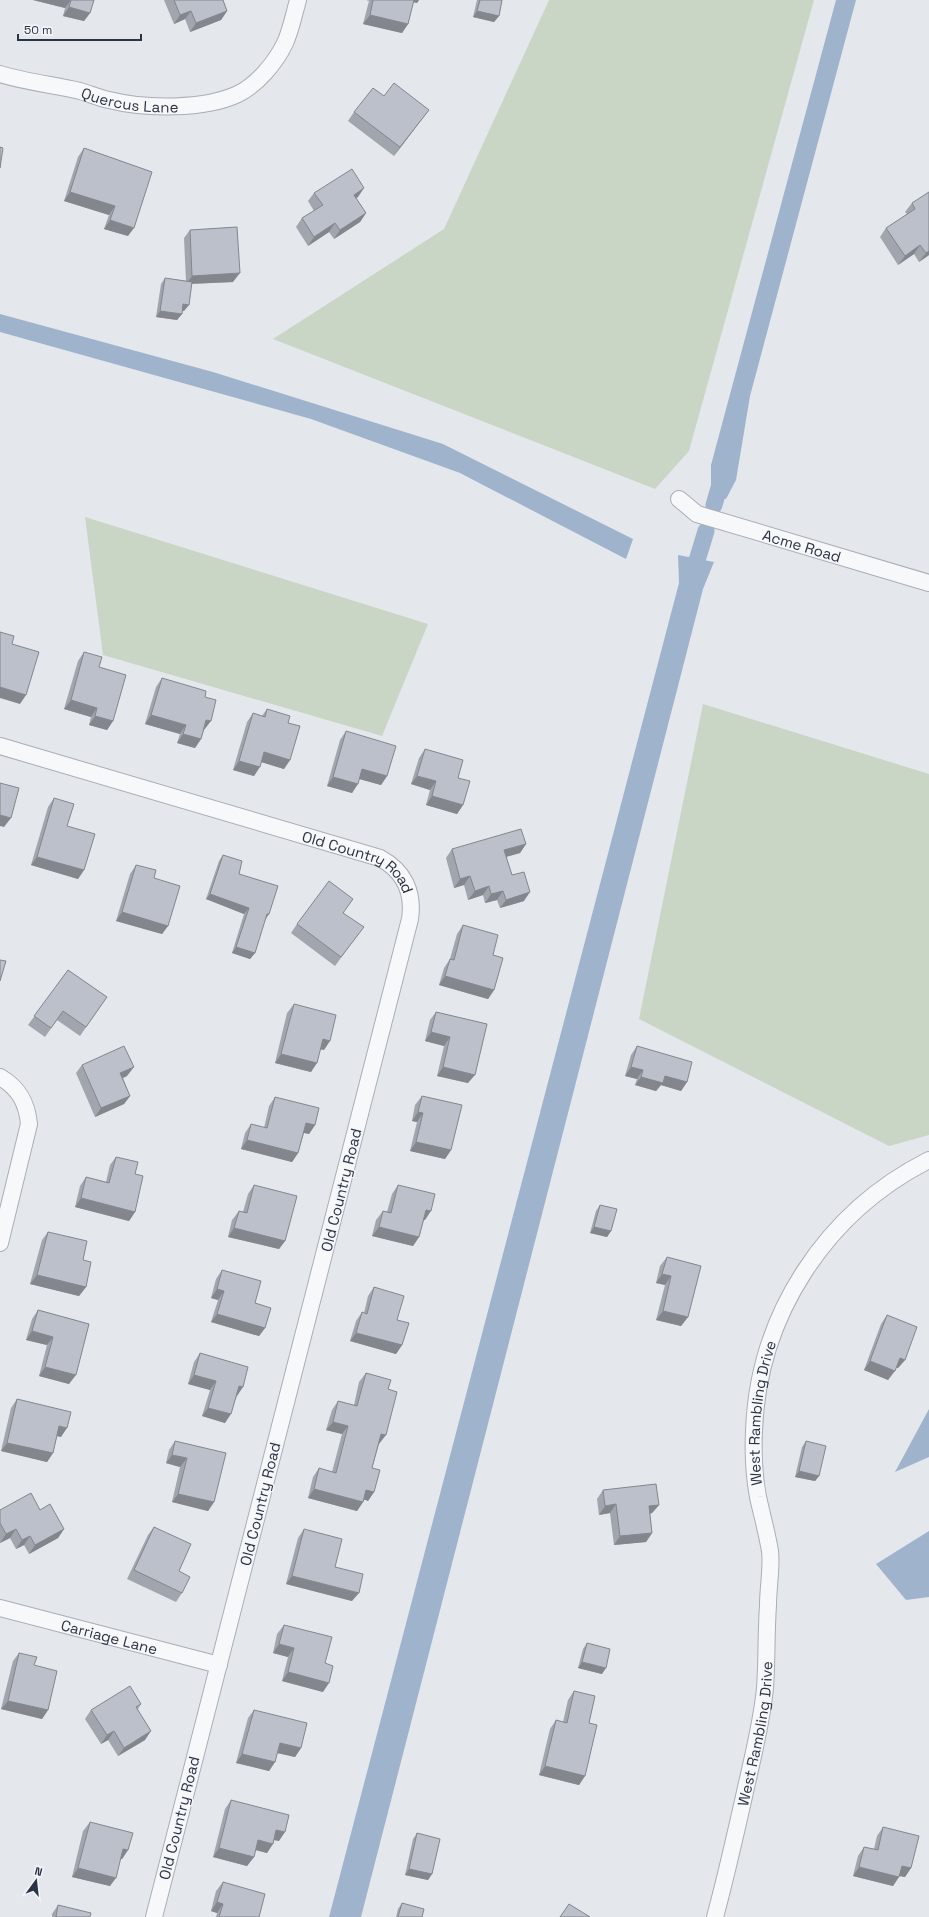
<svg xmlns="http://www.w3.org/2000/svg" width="929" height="1917" viewBox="0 0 929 1917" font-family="'Space Grotesk',sans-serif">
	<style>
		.green { fill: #c9d6c5 }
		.water { fill: #9fb4cc }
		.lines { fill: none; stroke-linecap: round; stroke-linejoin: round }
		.canal { stroke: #9fb4cc; stroke-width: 17 }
		.minor-casing { stroke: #a9aeb7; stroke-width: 18 }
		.minor { stroke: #f7f8fa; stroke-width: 16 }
		.wall { fill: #a1a5ae }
		.shaded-wall { fill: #83868d }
		.building { fill: #bbc0ca; stroke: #83868d }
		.labels { text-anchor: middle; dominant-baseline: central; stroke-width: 3; stroke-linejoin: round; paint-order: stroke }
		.street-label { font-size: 15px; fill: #2b3445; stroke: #f4f6f9 }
	</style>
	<rect width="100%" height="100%" fill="#e4e7ec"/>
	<!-- green -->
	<path class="green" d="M549,0H814L689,451L655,489L273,339L444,229Z
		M85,517L428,624L382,736L103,655Z
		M703,704L929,774V1135L889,1146L639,1019Z"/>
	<!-- water -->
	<path class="water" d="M836,0H856L750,396L736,480L726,499L711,495V465Z
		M0,314L213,372L443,444L633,539L626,559L460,473L311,419L0,332Z
		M678,555L714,562L703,589L361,1917H329L679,583Z
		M929,1409V1457L895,1472Z
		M929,1531V1597L906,1600L876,1564Z"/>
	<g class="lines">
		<!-- canal -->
		<path class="canal" d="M714,505L723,474
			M691,580L706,531"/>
		<defs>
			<g id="minor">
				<path id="s1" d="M0,74C26,82 54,85 80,91C90,94 99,98 109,100C145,109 204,110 238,94C257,85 276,62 285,43C291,30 294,14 298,0"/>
				<path id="s2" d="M679,499L697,514L929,583"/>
				<path id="s3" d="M0,746L380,858C404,871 414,892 410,919L154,1917"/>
				<path d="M0,1077C19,1088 27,1103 29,1124L0,1243"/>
				<path id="s4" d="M0,1608L219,1665"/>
				<path id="s5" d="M715,1917C727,1873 737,1828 747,1783C754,1752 762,1720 765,1688C767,1661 766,1633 768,1605C768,1587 772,1568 770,1551C767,1533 762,1515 758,1497C754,1476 753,1453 754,1431C758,1315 826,1212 929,1160"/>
			</g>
		</defs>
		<!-- minor casing -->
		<use href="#minor" class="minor-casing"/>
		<!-- minor -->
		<use href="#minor" class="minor"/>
	</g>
	<!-- wall -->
	<path class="wall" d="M33,0H94L90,13L84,21L63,16L65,8Z
		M164,0H223L227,11L221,20L190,32L185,19L174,24Z
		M366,0H419L417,3L413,2L408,24L402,33L363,24L369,1Z
		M477,0H502L499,16L494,22L473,17Z
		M429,110L394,156L348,121L354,112Z
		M84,148L152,172L128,236L104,229L109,215L64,201L78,157Z
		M929,192V255L919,262L914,254L898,265L880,237L886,228L907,214L905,212L912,203Z
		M314,193L358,197L356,198L366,213L360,222L334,239L329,232L308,246L296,227L302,218L314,211L308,201Z
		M190,230L233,282L191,284L184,311H182V314L177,320L156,317L161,284L165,278L186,281L184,238Z
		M84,652L113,721L107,730L89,725L91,717L64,709L78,661Z
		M162,678L205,697L204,730L201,739L195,748L177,743L180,734L145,724L156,687Z
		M267,709L288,723L290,760L284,769L261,762L254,776L233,770L247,722L253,713L262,716Z
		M346,731L387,776L381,785L359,779L352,793L327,786L340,740Z
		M425,749L458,778L463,805L457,814L426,805L430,790L411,784L419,758Z
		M54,798L67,826L84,870L78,879L31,865L48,807Z
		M526,844L520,853L506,857L512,875L524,901L500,908L497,900L485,903L483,895L468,900L464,885L454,888L446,858L452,849Z
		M223,855L239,874L265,920L255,953L250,959L232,953L244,914L206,899L219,861Z
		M136,865L154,878L168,926L162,934L116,921L130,874Z
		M344,913L357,936L335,966L291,933L297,924Z
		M463,925L493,955L494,990L488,999L439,985L444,968L450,959L457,934Z
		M68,970L107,997L80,1036L57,1020L45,1037L28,1025Z
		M294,1004L324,1050L320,1049L311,1072L275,1063L287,1013Z
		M436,1012L487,1024L468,1083L437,1076L444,1046L425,1041L430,1020Z
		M637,1046L687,1082L681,1091L661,1085L656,1091L635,1085L637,1079L625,1076L631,1055Z
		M82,1065L127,1076L123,1078L130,1096L124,1104L95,1117L76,1073Z
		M422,1096L451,1150L445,1159L410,1151L417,1122L412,1121L415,1105Z
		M275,1097L315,1125L309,1134L304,1133L298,1153L292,1162L241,1149L245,1133L251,1124L264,1128L269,1106Z
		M116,1157L135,1174V1212L129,1221L75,1207L80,1186L86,1177L106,1182L110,1165Z
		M254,1185L285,1241L279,1249L228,1237L232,1220L239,1211L243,1212L248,1194Z
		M398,1185L425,1220H424L419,1237L413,1246L372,1236L376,1220L383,1211L387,1212L392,1194Z
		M600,1205L611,1231L607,1237L590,1233L596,1211Z
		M48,1232L83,1260L86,1287L79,1296L30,1284L42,1240Z
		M667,1257L688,1317L681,1326L656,1320L665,1285L656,1283L660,1266Z
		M222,1270L255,1303L265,1328L259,1336L211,1322L218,1300L211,1298L216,1279Z
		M374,1287L397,1320L402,1345L396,1354L350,1341L356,1321L362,1312L364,1313L368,1296Z
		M38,1310L89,1324L69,1384L39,1376L47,1345L26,1340L32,1319Z
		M887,1315L905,1360L898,1368L896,1367L888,1380L864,1370L881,1324Z
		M200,1353L237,1396L225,1423L202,1416L210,1390L188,1384L194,1362Z
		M366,1373L388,1389L379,1444L372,1468L374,1492L368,1501L364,1499L363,1502L357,1511L308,1498L313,1477L319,1468L332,1472L342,1434L326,1430L332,1410L338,1401L354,1405L359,1382Z
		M17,1399L61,1437L57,1436L53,1453L47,1462L1,1451L11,1408Z
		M175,1441L214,1502L208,1511L172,1502L180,1467L166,1463L169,1450Z
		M806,1441L819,1476L815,1481L795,1477L802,1447Z
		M603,1490L659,1505L652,1513L650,1514L652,1533L646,1542L614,1545L610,1513L599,1515L597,1499Z
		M0,1510H40L64,1529L58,1538L29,1554L24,1545L16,1549L10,1538L0,1543Z
		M154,1527L179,1571L182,1593L176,1602L127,1579L148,1535Z
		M304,1529L335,1567L352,1601L286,1584L298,1538Z
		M284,1625L325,1663L323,1692L282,1681L288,1657L273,1653L277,1634Z
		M587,1643L602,1674L578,1668L583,1649Z
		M19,1653L34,1665L48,1710L42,1719L1,1709L13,1661Z
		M574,1691L585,1776L579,1785L539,1775L550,1729L556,1720L563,1722L568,1700Z
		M141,1704L138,1709L145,1740L118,1756L108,1740L101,1744L85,1719L91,1710Z
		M254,1710L301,1748L295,1757L277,1753L275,1762L269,1771L236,1763L248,1718Z
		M231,1800L279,1841L274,1840L267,1853L255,1850L254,1857L247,1866L213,1857L225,1809Z
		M90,1822L128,1850L122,1859H120L110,1886L72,1877L83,1831Z
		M883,1827L911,1868L905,1877L899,1876L893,1886L853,1876L858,1856L864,1847L874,1849L877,1836Z
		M417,1833L432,1874L428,1880L405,1875L413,1839Z
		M223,1882L259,1917H216L217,1913L211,1911L216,1891Z
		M402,1903L422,1917H396L398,1909Z
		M58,1905L90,1917H52V1914Z"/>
	<!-- shaded-wall -->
	<path class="shaded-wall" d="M33,0H71L65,8Z
		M410,0H419L417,3L410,1Z
		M69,7L90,13L84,21L63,16Z
		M191,11L185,19L174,24L180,15Z
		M227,11L221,20L190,32L196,23Z
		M477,11L499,16L494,22L473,17Z
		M370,15L408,24L402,33L363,24Z
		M429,110L422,119L394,156L400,147Z
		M364,188L358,197L348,203L354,195Z
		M70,192L115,206L109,215L64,201Z
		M366,213L360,222L334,239L340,230Z
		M110,220L134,228L128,236L104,229Z
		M335,223L329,232L308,246L314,237Z
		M920,245L914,254L898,265L905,256Z
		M929,251V255L919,262L926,253Z
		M240,273L233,282L186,284L192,276Z
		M183,304L189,305L184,311L179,310Z
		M160,311L182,314L177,320L156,317Z
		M0,687L26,695L20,704L0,698Z
		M71,700L97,708L91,717L64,709Z
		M151,715L186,725L180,734L145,724Z
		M95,716L113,721L107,730L89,725Z
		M206,720L211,721L204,730L200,729Z
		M183,734L201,739L195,748L177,743Z
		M264,752L290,760L284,769L258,761Z
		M239,761L260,767L254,776L233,770Z
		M362,769L387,776L381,785L356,778Z
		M417,776L436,781L430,790L411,784Z
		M333,777L358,784L352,793L327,786Z
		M432,796L463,805L457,814L426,805Z
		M0,815L11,818L4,827L0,826Z
		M526,844L520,853L498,859L504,850Z
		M37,857L84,870L78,879L31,865Z
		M470,876L464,885L454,888L460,879Z
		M489,886L483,895L468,900L475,891Z
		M503,891L497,900L485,903L491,894Z
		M530,892L524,901L500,908L506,900Z
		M210,894L249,908L244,914L206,899Z
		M122,912L168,926L162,934L116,921Z
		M267,914H269L265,920Z
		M236,947L255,953L250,959L232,953Z
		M445,976L494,990L488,999L439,985Z
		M431,1032L450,1037L444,1046L425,1041Z
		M323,1039L330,1041L324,1050L316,1048Z
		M281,1054L317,1063L311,1072L275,1063Z
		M134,1067L127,1076L114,1082L120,1073Z
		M443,1067L475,1075L468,1083L437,1076Z
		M631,1067L643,1070L637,1079L625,1076Z
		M665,1076L687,1082L681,1091L661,1085L656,1091L635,1085L641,1077Z
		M130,1096L124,1104L95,1117L101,1108Z
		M418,1112L423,1113L417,1122L412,1121Z
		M306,1123L315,1125L309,1134L300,1132Z
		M247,1140L298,1153L292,1162L241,1149Z
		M416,1142L451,1150L445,1159L410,1151Z
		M81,1198L135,1212L129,1221L75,1207Z
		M426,1210L431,1211L425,1220L420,1219Z
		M379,1227L419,1237L413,1246L372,1236Z
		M594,1227L611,1231L607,1237L590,1233Z
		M234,1228L285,1241L279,1249L228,1237Z
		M662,1274L671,1276L665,1285L656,1283Z
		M37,1275L86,1287L79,1296L30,1284Z
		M217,1289L224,1291L218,1300L211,1298Z
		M663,1311L688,1317L681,1326L656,1320Z
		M217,1314L265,1328L259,1336L211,1322Z
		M32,1331L53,1337L47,1345L26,1340Z
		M356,1333L402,1345L396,1354L350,1341Z
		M900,1358L905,1360L898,1368L894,1366Z
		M870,1361L895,1371L888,1380L864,1370Z
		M45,1367L76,1375L69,1384L39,1376Z
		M194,1375L216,1381L210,1390L188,1384Z
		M239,1386L243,1387L237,1396L233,1395Z
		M208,1408L231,1414L225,1423L202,1416Z
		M333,1422L348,1426L342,1434L326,1430Z
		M59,1426L67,1428L61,1437L53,1435Z
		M381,1434L386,1435L379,1444L375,1443Z
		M7,1443L53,1453L47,1462L1,1451Z
		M172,1455L187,1458L180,1467L166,1463Z
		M799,1471L819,1476L815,1481L795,1477Z
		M314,1489L363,1502L357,1511L308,1498Z
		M366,1490L374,1492L368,1501L360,1498Z
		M178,1494L214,1502L208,1511L172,1502Z
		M616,1504L610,1513L599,1515L605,1506Z
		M659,1505L652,1513L643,1515L649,1506Z
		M16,1529L10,1538L0,1543L6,1534Z
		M64,1529L58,1538L29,1554L35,1545Z
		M652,1533L646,1542L614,1545L620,1536Z
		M30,1536L24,1545L16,1549L22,1540Z
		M292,1576L359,1593L352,1601L286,1584Z
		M279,1644L294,1648L288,1657L273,1653Z
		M582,1662L606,1668L602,1674L578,1668Z
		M288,1672L329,1683L323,1692L282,1681Z
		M8,1701L48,1710L42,1719L1,1709Z
		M114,1731L108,1740L101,1744L107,1735Z
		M151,1731L145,1740L118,1756L124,1748Z
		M280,1743L301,1748L295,1757L273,1752Z
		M242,1754L275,1762L269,1771L236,1763Z
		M545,1766L585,1776L579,1785L539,1775Z
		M276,1830L285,1832L279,1841L270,1839Z
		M258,1840L273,1844L267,1853L252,1849Z
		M219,1848L254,1857L247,1866L213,1857Z
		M123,1849L128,1850L122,1859L117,1858Z
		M902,1866L911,1868L905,1877L895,1875Z
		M859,1867L899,1877L893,1886L853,1876Z
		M78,1868L116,1878L110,1886L72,1877Z
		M409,1869L432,1874L428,1880L405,1875Z
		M217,1902L223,1904L217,1913L211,1911Z"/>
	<!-- building -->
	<path class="building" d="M71,0H94L90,13L69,7Z
		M174,0H223L227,11L196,23L191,11L180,15Z
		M373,0H414L408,24L370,15Z
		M480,0H502L499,16L477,11Z
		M394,83L429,110L400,147L354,112L373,88L384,96Z
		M0,147L3,148L0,168Z
		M84,148L152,172L134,228L110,220L115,206L70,192Z
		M352,169L364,188L354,195L366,213L340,230L335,223L314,237L302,218L323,205L314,193Z
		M929,192V251L926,253L920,245L905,256L886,228L915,209L912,203Z
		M237,227L240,273L192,276L190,230Z
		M165,278L192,282L189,305L183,304L182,314L160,311Z
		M0,632L14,636L12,644L39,652L26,695L0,687Z
		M84,652L102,657L99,667L126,675L113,721L95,716L97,708L71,700Z
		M162,678L206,691L205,697L216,700L211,721L206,720L201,739L183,734L186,725L151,715Z
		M267,709L290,716L288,723L300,726L290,760L264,752L260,767L239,761L253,713L265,717Z
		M346,731L396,746L387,776L362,769L358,784L333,777Z
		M425,749L463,760L458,778L470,781L463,805L432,796L436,781L417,776Z
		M0,783L19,788L11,818L0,815Z
		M54,798L74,804L67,826L95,834L84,870L37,857Z
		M521,829L526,844L504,850L512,875L524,872L530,892L506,900L503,891L491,894L489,886L475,891L470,876L460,879L452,849Z
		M223,855L242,861L239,874L278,886L269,914H267L255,953L236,947L249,908L210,894Z
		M136,865L156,870L154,878L180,886L168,926L122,912Z
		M329,881L353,899L343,913L364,927L341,957L297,924Z
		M463,925L498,935L493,955L503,958L494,990L445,976L450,959L454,960Z
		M0,960L6,961L0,981Z
		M68,970L107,997L86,1027L63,1011L51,1028L34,1016Z
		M294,1004L336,1015L330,1041L323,1039L317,1063L281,1054Z
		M436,1012L487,1024L475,1075L443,1067L450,1037L431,1032Z
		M124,1046L134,1067L120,1073L130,1096L101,1108L82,1065Z
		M637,1046L692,1062L687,1082L665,1076L663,1083L641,1077L643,1070L631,1067Z
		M422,1096L462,1105L451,1150L416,1142L423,1113L418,1112Z
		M275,1097L319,1108L315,1125L306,1123L298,1153L247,1140L251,1124L267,1128Z
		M116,1157L138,1162L135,1174L143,1176L135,1212L81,1198L86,1177L109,1183Z
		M254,1185L297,1196L285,1241L234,1228L239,1211L247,1213Z
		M398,1185L435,1194L431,1211L426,1210L419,1237L379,1227L383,1211L391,1213Z
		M600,1205L617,1209L611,1231L594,1227Z
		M48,1232L87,1241L83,1260L91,1262L86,1287L37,1275Z
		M667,1257L701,1266L688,1317L663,1311L671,1276L662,1274Z
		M222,1270L261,1281L255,1303L271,1308L265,1328L217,1314L224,1291L217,1289Z
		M374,1287L404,1296L397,1320L409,1323L402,1345L356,1333L362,1312L367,1314Z
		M38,1310L89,1324L76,1375L45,1367L53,1337L32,1331Z
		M887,1315L917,1327L905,1360L900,1358L895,1371L870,1361Z
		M200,1353L248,1367L243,1387L239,1386L231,1414L208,1408L216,1381L194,1375Z
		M366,1373L391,1380L388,1389L397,1392L386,1435L381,1434L372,1468L380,1470L374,1492L366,1490L363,1502L314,1489L319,1468L336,1473L348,1426L333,1422L338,1401L357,1406Z
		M17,1399L71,1412L67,1428L59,1426L53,1453L7,1443Z
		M175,1441L226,1453L214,1502L178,1494L187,1458L172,1455Z
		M806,1441L826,1446L819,1476L799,1471Z
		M656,1484L659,1505L649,1506L652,1533L620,1536L616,1504L605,1506L603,1490Z
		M31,1493L40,1510L50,1504L64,1529L35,1545L30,1536L22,1540L16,1529L6,1534L0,1523V1510Z
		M154,1527L191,1544L179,1571L190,1577L182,1593L134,1570Z
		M304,1529L342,1539L335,1567L363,1574L359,1593L292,1576Z
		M284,1625L332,1637L325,1663L333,1666L329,1683L288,1672L294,1648L279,1644Z
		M587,1643L610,1649L606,1668L582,1662Z
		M19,1653L37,1657L34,1665L57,1671L48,1710L8,1701Z
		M130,1686L141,1704L136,1707L151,1731L124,1748L114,1731L107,1735L91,1710Z
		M574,1691L595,1696L589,1723L597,1725L585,1776L545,1766L556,1720L567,1723Z
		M254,1710L307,1723L301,1748L280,1743L275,1762L242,1754Z
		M231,1800L289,1815L285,1832L276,1830L273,1844L258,1840L254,1857L219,1848Z
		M90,1822L133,1833L128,1850L123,1849L116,1878L78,1868Z
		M883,1827L919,1836L911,1868L902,1866L899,1877L859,1867L864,1847L878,1850Z
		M417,1833L440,1839L432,1874L409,1869Z
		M223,1882L265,1894L259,1917H219L223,1904L217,1902Z
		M402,1903L424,1909L422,1917H398Z
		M569,1904L590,1917H560Z
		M58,1905L91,1913L90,1917H56Z"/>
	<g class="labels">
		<!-- street labels -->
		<g class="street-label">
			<text stroke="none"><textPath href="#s1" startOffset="133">Quercus Lane</textPath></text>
			<text stroke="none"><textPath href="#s2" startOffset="133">Acme Road</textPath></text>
			<text stroke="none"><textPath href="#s3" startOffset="379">Old Country Road</textPath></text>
			<text transform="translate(341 1190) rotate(-76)">Old Country Road</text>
			<text stroke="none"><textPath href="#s5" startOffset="512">West Rambling Drive</textPath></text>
			<text transform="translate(260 1504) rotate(-76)">Old Country Road</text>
			<text stroke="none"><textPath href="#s4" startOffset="113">Carriage Lane</textPath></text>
			<text stroke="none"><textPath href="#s5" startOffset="188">West Rambling Drive</textPath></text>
			<text transform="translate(179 1818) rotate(-76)">Old Country Road</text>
		</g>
	</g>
	<!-- north arrow -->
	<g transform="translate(36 1881) rotate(15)" stroke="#f4f6f9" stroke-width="3" paint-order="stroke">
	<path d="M0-3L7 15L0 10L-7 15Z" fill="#2b3445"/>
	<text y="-6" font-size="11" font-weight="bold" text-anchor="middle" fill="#2b3445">N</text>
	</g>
	<!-- scale -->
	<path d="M18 34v6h123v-6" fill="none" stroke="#2b3445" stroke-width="2"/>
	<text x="24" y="34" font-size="12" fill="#2b3445" stroke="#f4f6f9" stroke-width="3" paint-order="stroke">50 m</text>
</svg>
